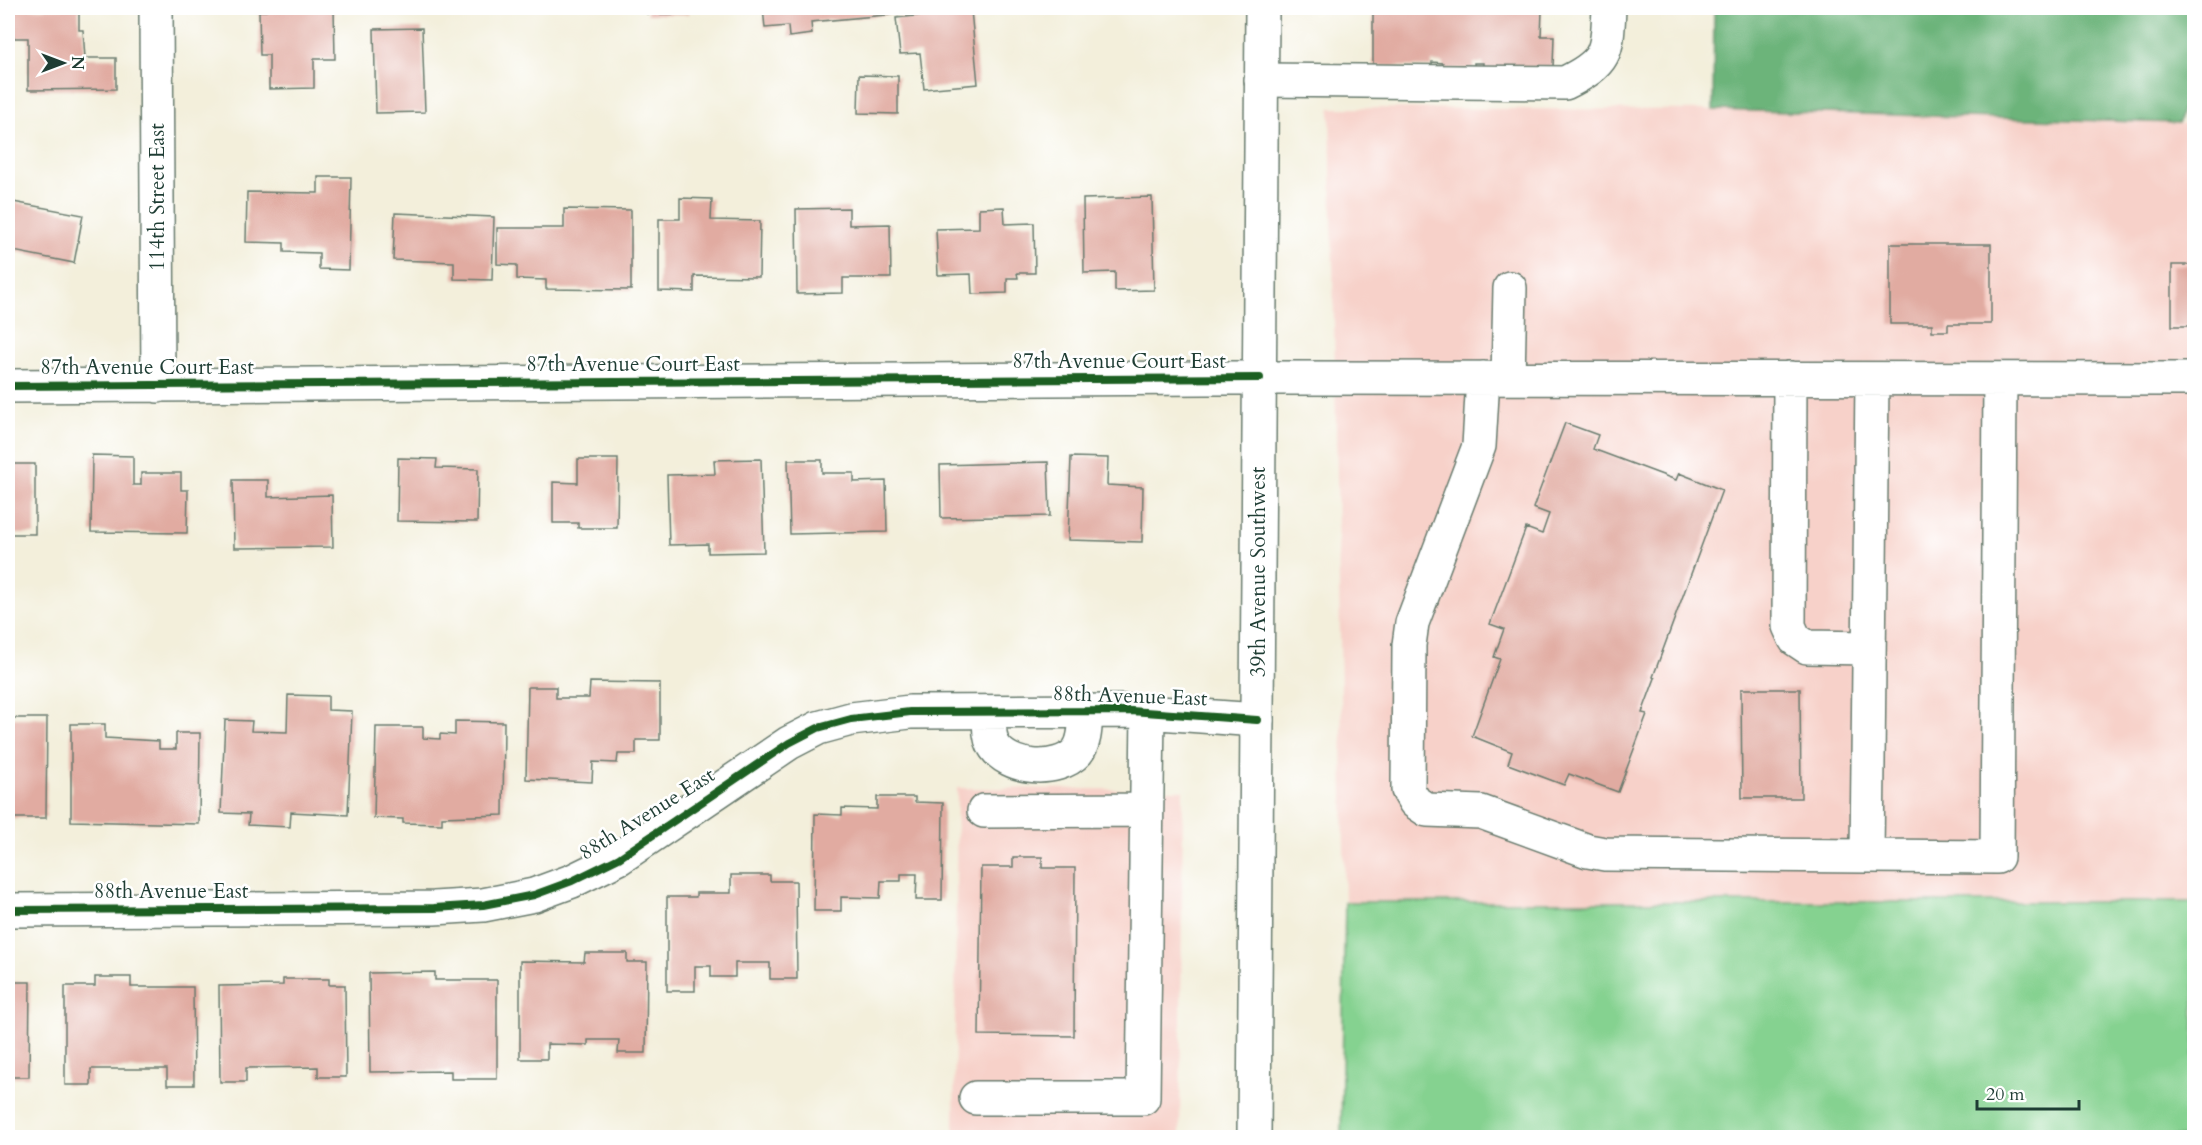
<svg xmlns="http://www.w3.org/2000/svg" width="2202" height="1145" viewBox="0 0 2202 1145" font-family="Cardo,serif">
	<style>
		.built { fill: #f7d1c9 }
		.green { fill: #85d290; stroke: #528862; stroke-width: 1.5 }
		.forest { fill: #6cb47a; stroke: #467857; stroke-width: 1.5 }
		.building { fill: #e1aba1 }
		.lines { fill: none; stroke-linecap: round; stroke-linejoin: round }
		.minor-casing { stroke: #697b6e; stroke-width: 36 }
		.major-casing { stroke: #697b6e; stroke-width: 36 }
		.minor { stroke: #fff; stroke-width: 33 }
		.major { stroke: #fff; stroke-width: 33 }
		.cycleway-casing { stroke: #fff; stroke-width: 11 }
		.cycleway { stroke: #1b5e20; stroke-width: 8 }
		.labels { text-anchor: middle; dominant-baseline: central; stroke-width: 5; stroke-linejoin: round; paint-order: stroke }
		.street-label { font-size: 21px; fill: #1f3d34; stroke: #fff }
	</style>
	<rect width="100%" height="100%" fill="#fff"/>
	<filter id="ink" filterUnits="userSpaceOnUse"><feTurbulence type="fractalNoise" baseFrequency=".0167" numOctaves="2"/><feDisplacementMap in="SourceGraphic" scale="12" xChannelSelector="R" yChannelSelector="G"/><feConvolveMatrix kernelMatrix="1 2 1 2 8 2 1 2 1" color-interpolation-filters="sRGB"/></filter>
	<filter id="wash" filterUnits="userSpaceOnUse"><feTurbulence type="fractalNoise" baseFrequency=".008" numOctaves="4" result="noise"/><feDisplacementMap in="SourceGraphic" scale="24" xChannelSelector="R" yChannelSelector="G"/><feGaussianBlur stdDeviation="1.35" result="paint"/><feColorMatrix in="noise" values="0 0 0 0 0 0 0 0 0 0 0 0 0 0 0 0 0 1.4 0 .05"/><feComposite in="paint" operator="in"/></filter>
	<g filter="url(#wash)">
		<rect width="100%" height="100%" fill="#f3efdb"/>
		<!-- built -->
		<path class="built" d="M1330,108L1713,110L2194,124V902H1345Z
			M957,788L1183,790L1180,1137L954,1138Z"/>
		<!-- green -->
		<path class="green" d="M1345,902H2194V1137H1341Z"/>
		<!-- forest -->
		<path class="forest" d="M1714,8H2194V60L2179,123L1713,110Z"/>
		<g id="blocks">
			<!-- building -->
			<path class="building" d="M79,8V30H83L85,58H116V89L28,90V38H8V9Z
				M266,8H334L335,59H314V88L269,89V55H260L259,11H266Z
				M647,8H689V14H647Z
				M763,8H907V13L811,22L812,34L789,37L788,26L765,28Z
				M1373,8H1532V11H1542L1541,36H1554L1553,67L1483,69V63H1474V69H1443V63L1432,62V67L1373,66Z
				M971,10L978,84L924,89L920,53L900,54L896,18Z
				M422,28L425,112L376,113L374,29Z
				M859,75L898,76V114L858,113Z
				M318,177H351L349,270L319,269V253L284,252V243L246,242L247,192L318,193Z
				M1152,197L1154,290L1115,291V272L1084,273L1083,199Z
				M680,198L712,199L711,220L760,221L759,277L694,276V292L659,291V219H680Z
				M8,201L83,215L74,263L8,250Z
				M1004,207L1005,224L1034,223L1035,273H1017L1018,278H1007V293L972,294L971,274L938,275L936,229L979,228V208Z
				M849,208V225L890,224L891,278H843V293L797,294L796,209Z
				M564,209L631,210V290L546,289V280L517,279V265L497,264V228H564Z
				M395,213L494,217L492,280L454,279V262L393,260Z
				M1890,244H1991V324H1948V331H1932V324H1890Z
				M2172,265H2194V326H2172Z
				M1565,423L1598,435L1593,449L1676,480L1679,473L1722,490L1653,677L1655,678L1642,713L1647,714L1618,792L1569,774L1564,785L1508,764L1512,752L1472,736L1500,659L1494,657L1504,629L1490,624L1526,528L1542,534L1549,514L1533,508Z
				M92,455L133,456V485H141V473H181V490H188L187,533L91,532Z
				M1071,457L1108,458L1107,485L1143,487L1142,542L1068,540Z
				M398,458L437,459L436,468L478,469L477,522L397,521Z
				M578,459H618L617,528H578V523H553V482L578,483Z
				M761,459L764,552L708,553V544L669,545L667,475L715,474L714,460Z
				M788,460H822V473H854V482L886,481L887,532L790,534Z
				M1048,462L1050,516L941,518L940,465Z
				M8,464H35V534H8Z
				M233,480H268V497L332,495L333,547L234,548Z
				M590,682L660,683V740H636V754H618L617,763L593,762L592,782L526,779L528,687H556V698H589Z
				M1741,689H1800L1801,798H1742Z
				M288,695L328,696V710L352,711L348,815L291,812L290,827L248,825L249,814L221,813L225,720L252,721L251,731L287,732Z
				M8,718H47L46,818H8Z
				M455,721L504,722L503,815L442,817V824L403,823V819L374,818L376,727H423V738L440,739V734L455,735Z
				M71,724H105V738L159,741V749H176V733H200L199,824L71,821Z
				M877,797H915V802L943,803L942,900H916L917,874H901V881H881L880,898L841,897V911H814L815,814L842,815V808L877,809Z
				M1013,857H1042V868H1075L1074,1036L979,1035L981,867H1013Z
				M731,875H770V881H796L797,979H770V963H735V977H711V966H695V991H667V897H696V893H731Z
				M585,953H627V962H647L646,1053H618L619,1040H588V1045L547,1044V1059H520V961L584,962Z
				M435,972V980H497V1079H451V1071L370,1072L369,973Z
				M95,977H131V987H193L194,1085H167V1069H91V1085H65V986H95Z
				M283,979H329V985H345L346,1077H318V1067L246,1068V1082H220L219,986L283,985Z
				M8,982H30L29,1077H8Z"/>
		</g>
	</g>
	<g filter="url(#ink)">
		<use href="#blocks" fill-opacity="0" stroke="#697b6e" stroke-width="1.5"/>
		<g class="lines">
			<defs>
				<path id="minor" d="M156,8L158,386
					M1261,80L1565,83C1608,62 1607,52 1609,8
					M1483,378L1479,446L1412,623L1409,645L1408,790L1415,802L1427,810L1481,812L1588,851L1605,854L1997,857L2000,379
					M1508,378L1510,288
					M1790,378L1789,626L1795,639L1807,647L1869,648
					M8,386L1207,378L2194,379
					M989,712C990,722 988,734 993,744C1007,770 1058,773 1077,752C1086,741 1085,725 1086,711
					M984,811L1146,810
					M1867,856L1872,379
					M8,910L434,908L483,905L534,895L572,881L619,858L789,743L818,728L851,719L910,712L1131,711L1257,720
					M976,1098H1143L1148,711"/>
				<path id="major" d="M1254,1138L1262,8"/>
			</defs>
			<!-- minor casing -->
			<use href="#minor" class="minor-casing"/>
			<!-- major casing -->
			<use href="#major" class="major-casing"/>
			<!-- minor -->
			<use href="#minor" class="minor"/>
			<!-- major -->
			<use href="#major" class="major"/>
			<defs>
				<path id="cycleway" d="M8,386L1260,378
					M8,910L434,908L483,905L534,895L572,881L619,858L789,743L818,728L851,719L910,712L1131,711L1257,720"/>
			</defs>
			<!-- cycleway casing -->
			<use href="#cycleway" class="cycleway-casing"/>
			<!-- cycleway -->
			<use href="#cycleway" class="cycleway"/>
		</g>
	</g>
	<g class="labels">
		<!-- street labels -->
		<g class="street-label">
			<text transform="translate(157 197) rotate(-90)">114th Street East</text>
			<text x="1119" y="361">87th Avenue Court East</text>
			<text x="633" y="364">87th Avenue Court East</text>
			<text x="147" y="367">87th Avenue Court East</text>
			<text transform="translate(1258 572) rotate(-90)">39th Avenue Southwest</text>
			<text transform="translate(1130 696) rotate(2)">88th Avenue East</text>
			<text transform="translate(647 814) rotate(-32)">88th Avenue East</text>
			<text x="171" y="891">88th Avenue East</text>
		</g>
	</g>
	<!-- margin -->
	<rect width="2202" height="1145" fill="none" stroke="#fff" stroke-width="30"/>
	<!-- north arrow -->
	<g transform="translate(63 63) rotate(90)" stroke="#ffffff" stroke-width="4.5" paint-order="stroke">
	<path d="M0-4.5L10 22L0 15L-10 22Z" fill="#1f3d34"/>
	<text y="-9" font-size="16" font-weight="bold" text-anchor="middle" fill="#1f3d34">N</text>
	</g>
	<!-- scale -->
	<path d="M1977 1100v9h102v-9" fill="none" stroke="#1f3d34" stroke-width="3"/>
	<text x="1986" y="1100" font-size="18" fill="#1f3d34" stroke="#ffffff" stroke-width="4.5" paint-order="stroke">20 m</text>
</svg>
